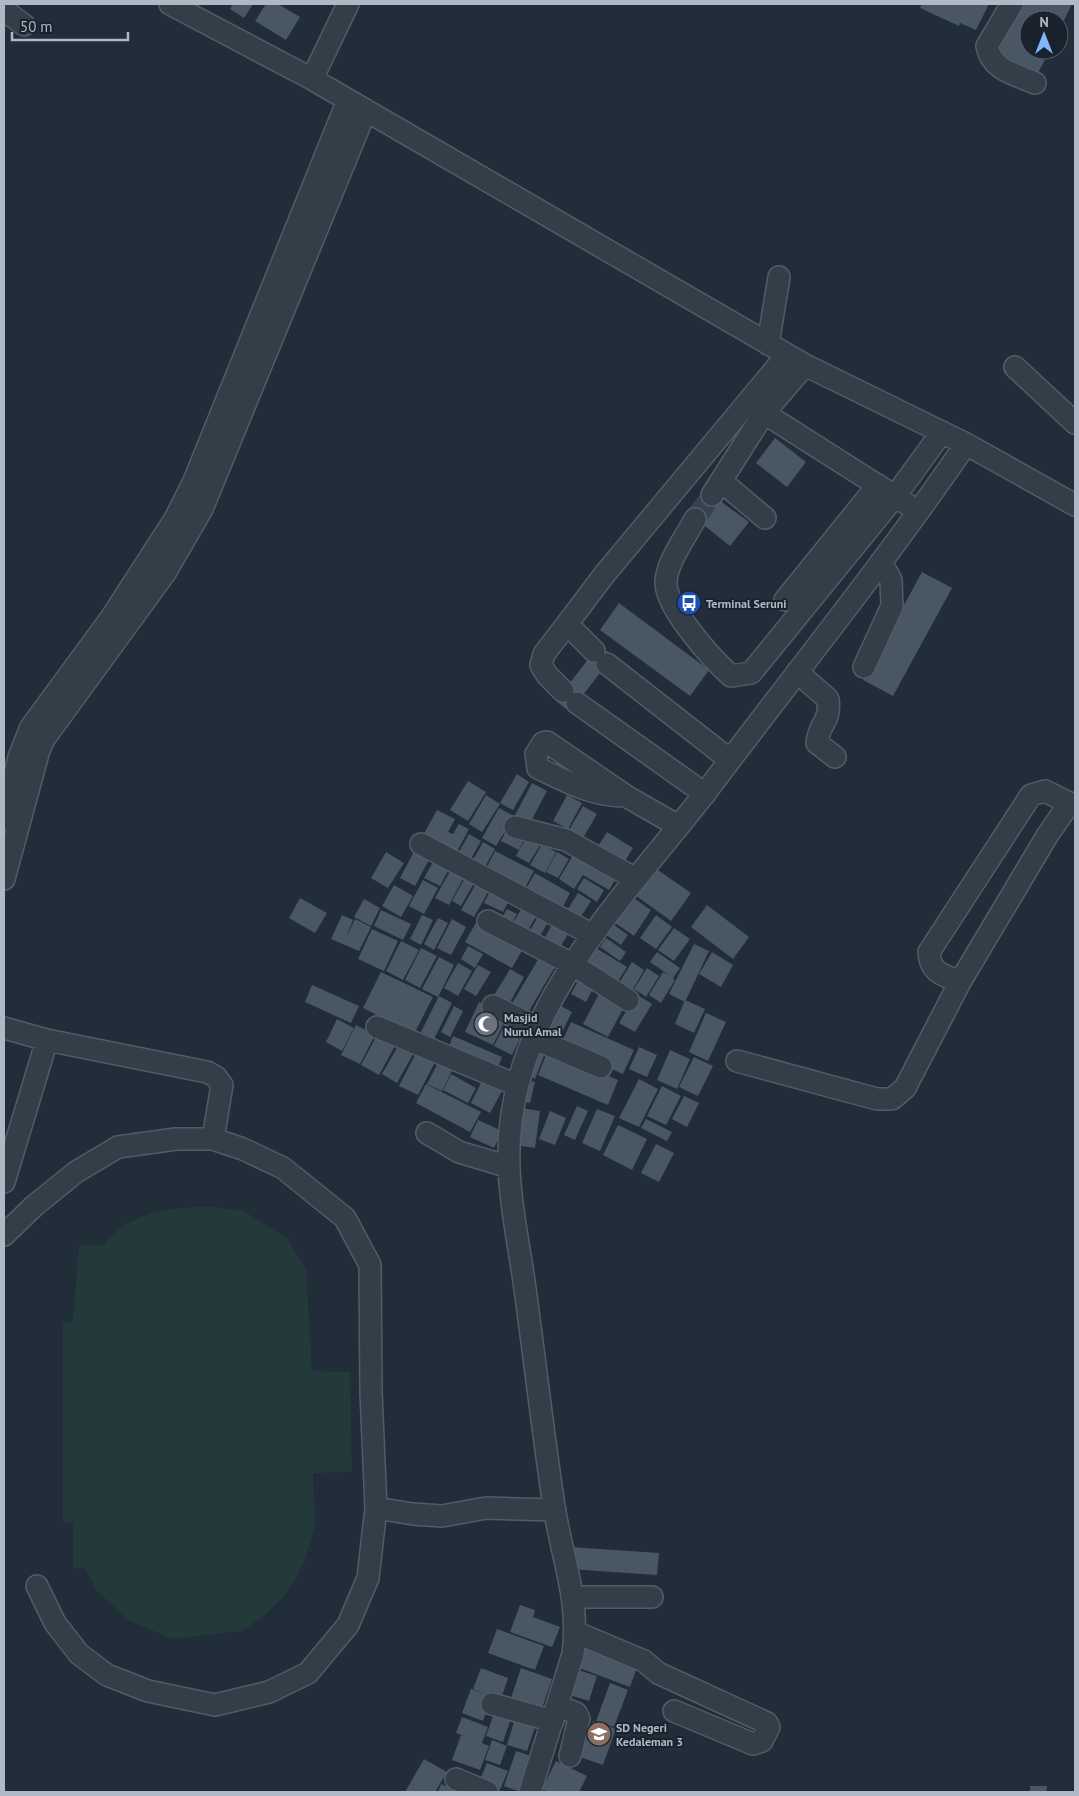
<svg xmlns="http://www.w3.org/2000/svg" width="1079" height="1796" viewBox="0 0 1079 1796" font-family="'PT Sans',sans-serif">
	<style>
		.pitch { fill: #243a3a }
		.building { fill: #495764 }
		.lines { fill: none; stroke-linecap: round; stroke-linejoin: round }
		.minor-tunnel { stroke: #36424d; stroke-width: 21; stroke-dasharray: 21 11; stroke-linecap: butt }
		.minor-casing { stroke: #525c66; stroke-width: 24 }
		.minor { stroke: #343e49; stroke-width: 21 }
		.labels { text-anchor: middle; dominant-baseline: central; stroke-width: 4; stroke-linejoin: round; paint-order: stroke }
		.poi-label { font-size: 12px; font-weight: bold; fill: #afb9c5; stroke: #1a232d; text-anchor: start }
	</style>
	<rect width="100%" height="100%" fill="#212d38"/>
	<!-- pitch -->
	<path class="pitch" d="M209,1206L244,1211L288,1239L306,1270L312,1371L350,1372L352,1472L313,1473L315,1528L303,1565L287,1593L264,1616L242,1631L173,1639L130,1621L97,1591L85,1568L73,1569V1523L63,1522V1323L73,1321L79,1245L103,1246C127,1212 170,1208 209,1206Z"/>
	<!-- building -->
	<path class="building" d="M233,4H253L244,18L230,9Z
		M266,4H278L300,17L286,40L255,21Z
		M922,4H989L976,30L960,23L959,26L920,8Z
		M1021,4H1072L1059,30V20H1029V50H1050L1037,75L996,56Z
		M775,438L806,462L787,487L756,463Z
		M706,488L712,495L749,522L730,546L687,512Z
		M922,572L952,588L893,696L863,680Z
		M619,603L709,670L690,696L600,630Z
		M599,645L613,656L570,712L556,701Z
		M517,774L529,782L513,810L500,803Z
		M468,781L486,792L468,821L450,810Z
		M532,783L547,791L529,825L514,817Z
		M486,795L500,804L482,832L469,824Z
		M567,795L582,803L568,829L553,821Z
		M583,806L597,814L583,838L569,830Z
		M499,808L514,816L496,846L482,838Z
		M437,810L455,819L448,832L453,834L459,824L469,829L453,859L420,841Z
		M508,826L526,835L519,850L501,841Z
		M607,832L633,848L623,864L597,848Z
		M469,834L481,841L467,866L455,859Z
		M528,834L542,842L529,863L516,856Z
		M483,842L495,849L481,874L469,867Z
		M542,844L556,852L545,873L530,865Z
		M417,846L432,854L415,886L400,878Z
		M495,851L534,871L521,895L483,875Z
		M386,852L404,863L388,888L371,878Z
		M557,852L569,859L558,878L546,872Z
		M575,852L617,877L609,890L583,875L574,889L559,879Z
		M437,855L452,863L440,886L424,878Z
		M453,866L466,873L449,905L435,898Z
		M655,868L691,893L671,921L635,895Z
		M535,873L570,893L560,912L524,892Z
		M466,876L475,881L461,906L452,901Z
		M584,878L604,890L597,902L577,889Z
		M423,880L438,888L424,914L409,906Z
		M478,880L491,887L474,917L461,910Z
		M394,885L413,896L401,917L382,906Z
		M491,889L510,898L503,912L484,903Z
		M578,893L591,901L579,920L566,912Z
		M626,893L651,910L634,936L608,918Z
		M300,898L327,913L315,933L289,918Z
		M364,899L380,908L371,926L354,917Z
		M524,904L538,913L525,935L511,927Z
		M707,905L749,937L733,959L691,927Z
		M507,909L517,914L507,931L498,925Z
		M381,910L411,924L403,940L374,926Z
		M542,910L552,915L539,938L529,932Z
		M342,915L353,920L345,940L355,919L371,927L359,951L331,939Z
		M422,915L433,920L421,945L410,939Z
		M656,915L672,927L656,949L640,938Z
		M438,918L448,923L434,950L424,944Z
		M556,918L572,927L558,951L542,942Z
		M452,919L466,927L451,955L437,948Z
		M607,920L628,935L621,945L599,930Z
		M477,921L524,947L512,968L465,942Z
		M674,928L690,939L674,961L658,950Z
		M372,929L398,941L384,971L358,959Z
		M606,938L626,952L620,961L600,947Z
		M401,941L419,950L403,980L386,971Z
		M694,944L709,951L685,1002L669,994Z
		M591,945L627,967L616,984L581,962Z
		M468,946L483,954L475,968L461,959Z
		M421,948L437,956L420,988L405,980Z
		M543,951L559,960L526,1016L510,1007Z
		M657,952L680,968L673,978L675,980L661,1003L649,995L663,972L669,975L650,962Z
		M712,952L733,965L721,987L699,974Z
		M439,957L454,965L438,997L422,989Z
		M632,962L644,970L632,991L619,983Z
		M458,963L472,971L458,996L444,988Z
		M478,965L491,972L476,996L464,989Z
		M647,968L659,976L646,997L634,989Z
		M510,969L524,977L508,1006L493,997Z
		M381,972L433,997L414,1034L363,1008Z
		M579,979L594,987L586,1002L571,994Z
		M312,985L359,1006L351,1023L305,1002Z
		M599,994L624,1007L608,1037L583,1024Z
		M636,994L652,1004L635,1032L619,1023Z
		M439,996L452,1003L434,1039L421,1032Z
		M685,1000L705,1009L694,1033L675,1024Z
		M479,1002L508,1015L493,1045L465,1032Z
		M559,1005L572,1012L556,1044L542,1038Z
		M454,1006L463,1011L450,1037L441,1032Z
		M706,1013L726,1022L708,1061L689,1052Z
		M509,1015L527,1024L512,1055L494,1046Z
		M337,1019L354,1028L342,1051L326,1042Z
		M571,1022L634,1050L623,1074L560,1046Z
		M356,1025L375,1035L360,1064L341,1055Z
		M453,1036L502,1057L496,1072L447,1051Z
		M376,1037L395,1046L379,1075L361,1065Z
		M534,1043L547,1048L535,1079L523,1074Z
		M398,1046L413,1054L397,1083L382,1074Z
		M639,1047L657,1055L647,1077L629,1069Z
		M548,1050L618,1080L608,1105L538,1075Z
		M670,1050L690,1059L677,1089L657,1080Z
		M416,1053L435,1062L418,1095L399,1086Z
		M442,1055L456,1062L442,1091L427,1084Z
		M694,1057L713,1066L698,1096L679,1087Z
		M451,1074L476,1088L468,1103L443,1090Z
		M522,1079L535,1082L530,1103L517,1100Z
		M639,1079L658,1089L639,1127L619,1118Z
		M482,1081L502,1091L490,1113L471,1103Z
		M426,1084L481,1112L470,1132L416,1103Z
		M662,1086L681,1096L666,1125L647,1116Z
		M684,1096L699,1103L687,1127L672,1119Z
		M577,1106L588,1111L575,1140L564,1135Z
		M521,1108L540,1111L535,1148L516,1145Z
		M597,1109L615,1116L600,1151L582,1143Z
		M550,1111L566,1118L555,1145L539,1139Z
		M646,1119L672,1132L667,1141L641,1128Z
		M478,1120L502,1131L494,1148L470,1137Z
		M618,1125L647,1139L632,1170L603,1155Z
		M656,1144L674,1153L659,1182L641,1173Z
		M570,1547L659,1553L657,1575L569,1569Z
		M520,1605L535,1610L533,1617L560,1627L552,1647L510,1632Z
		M497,1629L544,1646L535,1670L488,1653Z
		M581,1645L638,1665L630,1687L574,1666Z
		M481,1668L508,1678L501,1699L492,1696L483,1721L462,1713L471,1689L486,1694L473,1689Z
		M521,1668L552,1679L541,1711L510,1701Z
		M575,1669L597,1676L589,1701L566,1694Z
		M610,1683L628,1690L614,1727L596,1721Z
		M516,1715L537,1721L527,1751L507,1745Z
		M493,1716L510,1721L503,1742L486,1736Z
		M462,1717L488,1727L482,1743L489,1746L480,1770L452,1760L461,1735L473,1739L456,1733Z
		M593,1721L616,1729L603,1765L580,1757Z
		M492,1740L507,1746L500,1765L485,1760Z
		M516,1751L531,1756L518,1791L504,1786Z
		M424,1759L447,1772L435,1792H405Z
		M556,1761L587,1776L579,1792H548L542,1789Z
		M487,1763L508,1771L499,1792L478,1785Z
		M441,1784L460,1792H438Z
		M1030,1786H1047L1046,1792H1030Z"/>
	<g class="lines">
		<!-- minor-tunnel -->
		<path class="minor-tunnel" d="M695,519L712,495"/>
		<defs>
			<path id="minor" d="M170,4L312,79L805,365L966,444L1075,505
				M1012,4L987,46C991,70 1015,74 1035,83
				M4,10L24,25
				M312,79L348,4
				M768,344L779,277
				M1015,367L1075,423
				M764,413L907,504
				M721,481L765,518
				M712,495L764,413L805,365
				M695,519C686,537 667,561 666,582C665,607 713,660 731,676L751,673L896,495L942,432
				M785,600L878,485
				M594,651L567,624L604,575L787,355
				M607,664L730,760
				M864,667L892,606L891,580L881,562
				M797,672L828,699C831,723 819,722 817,743L835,757
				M563,691L547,675L541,665L544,654L567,624
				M577,703L705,794
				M626,796C591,796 568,782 538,768L536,754L543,743L547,742L626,796L678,826
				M1069,804L1047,836L960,982C943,975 930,973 929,952L1031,795L1045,791L1075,806
				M4,819L19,757L31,727L111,618L175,519L194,481L348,100
				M515,827L566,840L634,878
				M421,844L593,935
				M4,879L39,750L44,739L165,573L202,509L366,110
				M488,921L572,964L628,1000
				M493,1006L538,1028
				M377,1027L516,1085
				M4,1028L47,1040L207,1072L216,1077L222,1085L213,1139L243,1149L283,1168L345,1218L370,1265L371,1392L376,1508L368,1578L348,1625L308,1673L269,1692L215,1705L148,1691L107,1675L79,1654L55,1623L37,1586
				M533,1038L601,1067
				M737,1061L877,1099H892L905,1088L960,982
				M427,1133L459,1152L509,1167
				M4,1182L47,1040
				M4,1235L34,1206L76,1172L118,1147L176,1139H213
				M376,1508L413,1514L442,1516L486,1508L555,1510
				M574,1597H652
				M575,1632L644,1661L658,1673L767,1723L769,1727L762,1741L753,1744L674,1711
				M492,1704L553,1721
				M557,1706L576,1713L579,1719L570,1756
				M456,1779L487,1792
				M530,1792L573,1654C580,1599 562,1559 554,1506C543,1434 535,1361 525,1289C520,1249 510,1207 509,1167C503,1010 625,899 712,784C797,671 886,561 966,444"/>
		</defs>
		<!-- minor casing -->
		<use href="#minor" class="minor-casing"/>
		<!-- minor -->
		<use href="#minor" class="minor"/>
	</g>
	<!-- icons -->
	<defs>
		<symbol id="bus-disc" viewBox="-11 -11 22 22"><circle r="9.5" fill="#1a4fb4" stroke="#1a232d"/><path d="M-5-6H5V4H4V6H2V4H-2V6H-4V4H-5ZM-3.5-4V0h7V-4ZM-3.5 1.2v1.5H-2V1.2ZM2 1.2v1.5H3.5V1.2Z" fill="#fff"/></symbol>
		<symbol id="mosque-disc" viewBox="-11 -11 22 22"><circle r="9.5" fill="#6b7280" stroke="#1a232d"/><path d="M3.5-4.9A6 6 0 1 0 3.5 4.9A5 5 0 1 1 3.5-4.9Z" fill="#fff"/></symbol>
		<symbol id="school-disc" viewBox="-11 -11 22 22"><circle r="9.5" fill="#8d6e63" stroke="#1a232d"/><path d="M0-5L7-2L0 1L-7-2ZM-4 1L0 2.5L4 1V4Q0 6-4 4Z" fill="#fff"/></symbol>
	</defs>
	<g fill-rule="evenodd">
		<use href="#bus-disc" x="675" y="589" width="28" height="28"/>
		<use href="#mosque-disc" x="472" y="1010" width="28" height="28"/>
		<use href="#school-disc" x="585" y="1720" width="28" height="28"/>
	</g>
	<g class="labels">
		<!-- poi labels -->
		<g class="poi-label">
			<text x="706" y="603">Terminal Seruni</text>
			<text x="504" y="1017">Masjid<tspan x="504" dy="14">Nurul Amal</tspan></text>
			<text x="616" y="1727">SD Negeri<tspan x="616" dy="14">Kedaleman 3</tspan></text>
		</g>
	</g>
	<!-- border -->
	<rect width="1079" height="1796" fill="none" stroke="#afb9c5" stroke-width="10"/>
	<!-- north arrow -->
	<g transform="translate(1044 35)"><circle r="24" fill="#1a232d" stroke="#565f6a"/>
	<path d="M0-4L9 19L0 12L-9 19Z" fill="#82b8f7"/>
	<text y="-8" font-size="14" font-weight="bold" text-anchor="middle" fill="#afb9c5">N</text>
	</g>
	<!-- scale -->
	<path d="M12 32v8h116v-8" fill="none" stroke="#afb9c5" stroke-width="2.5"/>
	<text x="20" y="32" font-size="15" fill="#afb9c5" stroke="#1a232d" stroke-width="4" paint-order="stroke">50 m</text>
</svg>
